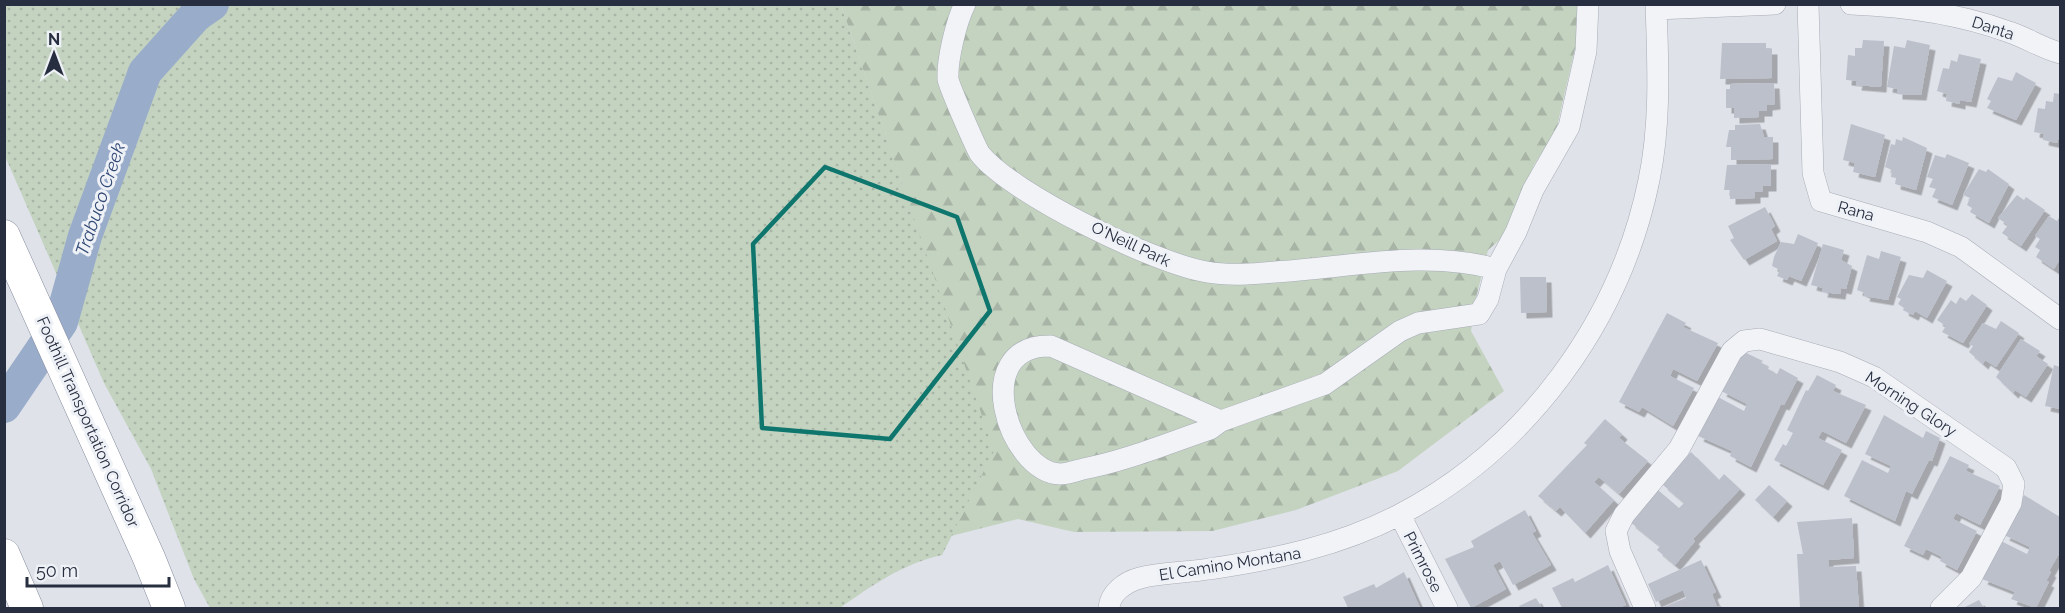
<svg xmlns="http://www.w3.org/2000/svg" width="2065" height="613" viewBox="0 0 2065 613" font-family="Raleway,sans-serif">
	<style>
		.grass { fill: url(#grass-dots) }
		.forest { fill: url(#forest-firs) }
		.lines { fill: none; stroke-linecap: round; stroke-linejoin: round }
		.river { stroke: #99acca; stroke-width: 34 }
		.building { fill: #bcc0cb; filter: url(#shadow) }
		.minor-casing { stroke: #a8acb6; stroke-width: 22 }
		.highway-casing { stroke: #868d9f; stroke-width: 33 }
		.minor { stroke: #f2f3f7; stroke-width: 21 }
		.highway { stroke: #fff; stroke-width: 32 }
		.marked { fill: none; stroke: #0f766e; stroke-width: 4.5; stroke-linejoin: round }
		.labels { text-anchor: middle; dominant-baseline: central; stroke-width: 6; stroke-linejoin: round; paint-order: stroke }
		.street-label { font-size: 16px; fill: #272e40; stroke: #eef1f6 }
		.water-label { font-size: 18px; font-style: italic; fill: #314875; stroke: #eef1f6 }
	</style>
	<defs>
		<pattern id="grass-dots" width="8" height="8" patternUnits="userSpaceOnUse" patternTransform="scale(1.5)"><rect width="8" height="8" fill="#c3d3c0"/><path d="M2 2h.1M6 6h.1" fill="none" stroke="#a8b5a6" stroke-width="1.8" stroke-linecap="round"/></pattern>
		<pattern id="forest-firs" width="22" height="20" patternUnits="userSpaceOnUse" patternTransform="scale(1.5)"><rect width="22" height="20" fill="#c3d3c0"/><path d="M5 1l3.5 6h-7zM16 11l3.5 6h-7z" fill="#a8b5a6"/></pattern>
		<filter id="shadow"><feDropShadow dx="5.5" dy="5.5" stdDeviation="0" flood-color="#0004"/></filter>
	</defs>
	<rect width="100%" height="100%" fill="#dfe2e9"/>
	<!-- grass -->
	<path class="grass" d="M4,5H841L995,451L942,555C904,563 871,586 840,608H210L194,579L151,469L104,383L5,156Z"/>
	<!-- forest -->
	<path class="forest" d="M841,5H1579L1576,44L1556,131L1534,165L1504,236L1488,250L1475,302L1471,331L1504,391L1398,471L1296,510L1212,531L1074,532L1018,519L951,536L994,451Z"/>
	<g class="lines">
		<!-- river -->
		<path class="river" d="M4,406L61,322L85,236L145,72L196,15L212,4"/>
	</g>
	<!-- building -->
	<path class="building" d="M1863,40L1884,41L1881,87L1856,85L1857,81L1846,80L1848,55L1855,56V48H1862Z
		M1907,40L1930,45L1921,95L1897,94V89L1887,87L1894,46L1905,48Z
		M1722,43H1766V49H1772V78L1720,79Z
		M1959,54L1981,59L1971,102L1960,100V104L1946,101L1947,94L1937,91L1943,68L1949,69L1951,60L1957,62Z
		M2016,72L2036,83L2016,120L1987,108L1991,101L1987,99L1998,77L2012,81Z
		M1774,83L1775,104L1767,105V111H1759V117L1734,118V108H1726V89H1730V84Z
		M2054,93L2060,94V140L2058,139L2057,143L2043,140L2044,134L2034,132L2038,108L2045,109L2046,101L2053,102Z
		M1760,124L1764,137H1773V159L1731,160V147H1726L1729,130H1735V125Z
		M1851,124L1885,135L1875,177L1853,172L1855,163L1843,160Z
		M1903,137L1927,148L1916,190L1895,184L1896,178L1891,177L1892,170L1885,167L1891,144L1895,145L1896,139L1902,141Z
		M1947,154L1969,163L1952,205L1932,197L1936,189L1929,187L1933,179L1927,177L1935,155L1945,158Z
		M1771,164V186H1763V192H1755V198L1730,199V190H1724L1727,165Z
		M1979,169L1986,172L1988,169L2009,184L1989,223L1970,212L1972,208L1967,205L1970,198L1963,195Z
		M2017,195L2024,200L2026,197L2045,210L2021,246L2002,233L2008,225L1998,218Z
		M1765,207L1775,226L1771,229L1777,241L1744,260L1730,240L1734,238L1728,226Z
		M2049,216L2057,221L2060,216V259L2054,269L2036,257L2040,250L2035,247L2040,239L2035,236Z
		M1798,234L1818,243L1801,281L1789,276L1787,280L1777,276L1780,270L1772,266L1774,257L1781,242L1794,244Z
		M1823,244L1844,250L1841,260L1852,266L1846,289L1841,288L1840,294L1822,292L1823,288L1811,285Z
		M1881,251L1901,257L1888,300L1864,296L1865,293L1857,290L1867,255L1879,259Z
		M1927,270L1947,281L1927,318L1915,311L1913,315L1903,310L1904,308L1898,304L1901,299L1897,297L1909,275L1923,278Z
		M1520,277H1546L1547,312L1521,313Z
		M1972,294L1987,305L1963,343L1942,332L1946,326L1937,320L1951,300L1956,304L1960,297L1966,301Z
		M1667,313L1686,323L1683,327L1718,343L1697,381L1673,369L1670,376L1694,388L1673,426L1642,407L1639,412L1619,402Z
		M2001,321L2019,333L1996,367L1985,360L1983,364L1969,352L1973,346L1969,344L1983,323L1996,329Z
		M2021,339L2040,351L2036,356L2048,364L2026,397L2015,390L2013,393L1996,377Z
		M1742,351L1763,361L1761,363L1769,367L1768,369L1777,374L1780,368L1798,378L1784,405L1781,404L1751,467L1730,456L1732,451L1698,436L1718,397L1744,411L1747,404L1721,391Z
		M2054,365L2060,367V409L2045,406Z
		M1817,375L1836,385L1833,391L1866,405L1846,443L1822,431L1818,438L1842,450L1823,485L1774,460L1783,444L1786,446L1793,433L1787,430L1806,390L1808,391Z
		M1884,415L1923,438L1926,431L1940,438L1932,461L1929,460L1912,494L1906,491L1895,521L1844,496L1862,460L1888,473L1891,466L1865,454Z
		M1605,419L1622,434L1619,438L1648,461L1619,494L1599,477L1594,482L1614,500L1585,533L1560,507L1556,511L1538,496L1587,445L1584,443Z
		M1691,452L1719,480L1724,474L1740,489L1693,539L1695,541L1675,565L1657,550L1660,546L1630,522L1658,490L1679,508L1684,503L1662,484Z
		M1950,456L1969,465L1966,471L2000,486L1980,525L1956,513L1953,519L1977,531L1957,570L1940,561L1942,557L1926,549L1923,555L1904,546Z
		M1769,485L1787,501L1773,517L1755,500Z
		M2024,495L2060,517V552L2049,571L2051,572L2046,581L2049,582L2036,608L2011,599L2015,592L1982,579L2001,541L2027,554L2030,547L2004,535Z
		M1525,510L1536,531L1532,533L1551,565L1513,585L1500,561L1493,565L1506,589L1471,608L1445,559L1474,547L1471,541Z
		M1852,518L1854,558L1828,560L1829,567L1856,566L1859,608H1800L1797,554H1803L1797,522Z
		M1701,560L1716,592L1712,594L1717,607L1721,606L1722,608H1661L1686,598L1683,590L1656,602L1648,584Z
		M1608,565L1626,605L1618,608H1562L1552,588L1573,578L1575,582Z
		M1404,572L1420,608H1348L1343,597L1374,584L1376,588Z
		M1536,598L1542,608H1520L1519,606Z
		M1979,600L1984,608H1963Z"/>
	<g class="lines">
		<defs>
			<path id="minor" d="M965,4C956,22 947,60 948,79C949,86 976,148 980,154C1012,194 1156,264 1207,272C1229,276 1253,274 1275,272C1346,268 1425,249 1496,269
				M1808,4L1813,173L1821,201L1927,232L1961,247L2060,319
				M1851,4C1903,6 1960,14 2009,32C2027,38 2042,48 2060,53
				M1656,9L1775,4
				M1221,421L1051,346C968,344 1008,472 1060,474C1067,474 1076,471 1083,469C1126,461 1168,443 1210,429L1221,421L1325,384L1400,331L1418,323L1479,314L1488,299L1496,269L1516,232L1533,190L1569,127L1586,51L1588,4
				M1400,515L1447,608
				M1109,608C1110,593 1125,582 1140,578C1162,572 1186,573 1209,569C1276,559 1339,546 1399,515C1528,448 1620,321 1649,180C1661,123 1658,63 1656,4
				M1645,608L1620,551L1616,531L1624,515L1679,449L1732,351L1744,341L1760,339L1840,362L1874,377L2006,468L2014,484L2011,503L1971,578L1941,608"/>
			<path id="highway" d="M4,236L149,558L169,608
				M4,555L27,608"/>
		</defs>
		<!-- minor casing -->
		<use href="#minor" class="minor-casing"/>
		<!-- highway casing -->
		<use href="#highway" class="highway-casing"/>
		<!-- minor -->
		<use href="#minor" class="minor"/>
		<!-- highway -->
		<use href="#highway" class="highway"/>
	</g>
	<!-- marked area -->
	<path class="marked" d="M825,167L957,217L990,311L890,439L762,428L753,244Z"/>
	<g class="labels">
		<!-- street labels -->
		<g class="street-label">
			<text transform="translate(1993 28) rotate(18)">Danta</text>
			<text transform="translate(1856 211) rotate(15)">Rana</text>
			<text transform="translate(1131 244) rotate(25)">O'Neill Park</text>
			<text transform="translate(1911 404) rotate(33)">Morning Glory</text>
			<text transform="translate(88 422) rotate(66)">Foothill Transportation Corridor</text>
			<text transform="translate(1423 562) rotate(63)">Primrose</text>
			<text transform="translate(1230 564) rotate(-9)">El Camino Montana</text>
		</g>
		<!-- water labels -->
		<g class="water-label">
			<text transform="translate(100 199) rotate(-71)">Trabuco Creek</text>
		</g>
	</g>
	<!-- border -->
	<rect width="2065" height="613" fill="none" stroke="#272e40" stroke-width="12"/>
	<!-- north arrow -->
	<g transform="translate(54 54)" stroke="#eef1f6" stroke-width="4.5" paint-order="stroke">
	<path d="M0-4.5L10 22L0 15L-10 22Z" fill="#272e40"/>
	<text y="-9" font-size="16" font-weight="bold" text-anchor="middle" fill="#272e40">N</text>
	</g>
	<!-- scale -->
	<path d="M27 577v9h142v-9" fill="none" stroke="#272e40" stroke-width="3"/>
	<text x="36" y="577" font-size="18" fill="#272e40" stroke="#eef1f6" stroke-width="4.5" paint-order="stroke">50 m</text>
</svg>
